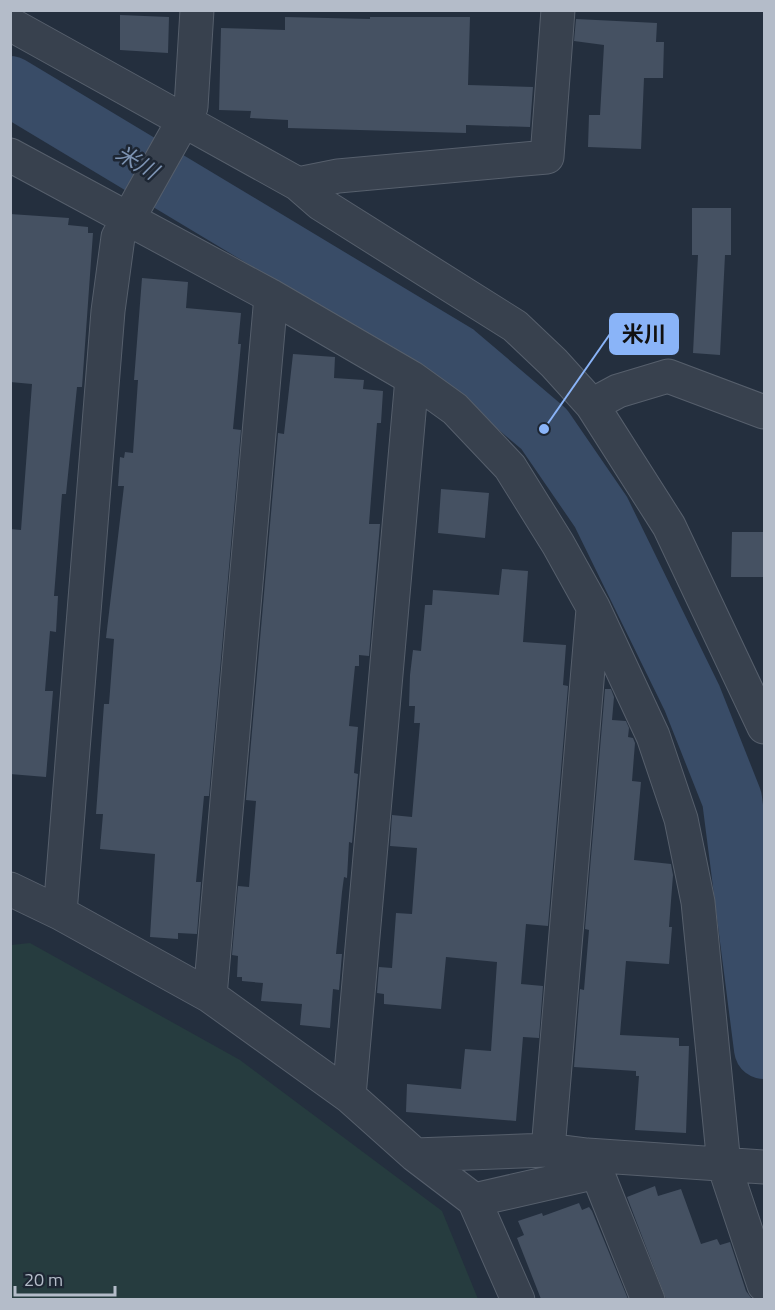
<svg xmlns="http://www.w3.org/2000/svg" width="775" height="1310" viewBox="0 0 775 1310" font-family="'Titillium Web','Noto Sans JP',sans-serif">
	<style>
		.green { fill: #263c3f }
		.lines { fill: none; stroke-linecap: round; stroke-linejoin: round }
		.river { stroke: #394c67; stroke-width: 60 }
		.building { fill: #455162 }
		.street-casing { stroke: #565f6c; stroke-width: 35 }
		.street { stroke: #38414e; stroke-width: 33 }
		.labels { text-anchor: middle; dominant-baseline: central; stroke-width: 5; stroke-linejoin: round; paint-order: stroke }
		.water-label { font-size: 22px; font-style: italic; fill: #7c92b1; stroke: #1d2633 }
		.leader { fill: none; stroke: #8ab4f8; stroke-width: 2 }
		.callout-dot { fill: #8ab4f8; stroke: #1d2633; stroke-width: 2 }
		.callout { fill: #8ab4f8; stroke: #8ab4f8; stroke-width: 2 }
		.callout-label { font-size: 22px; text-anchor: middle; font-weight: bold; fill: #111 }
	</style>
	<rect width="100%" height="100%" fill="#242f3e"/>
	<!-- green -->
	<path class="green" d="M30,943L240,1060L442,1211L478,1299H11V945Z"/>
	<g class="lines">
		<!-- river -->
		<path class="river" d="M10,86L456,354L544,429L601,512L692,698L732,799L764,1049"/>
	</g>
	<!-- building -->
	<path class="building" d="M120,15L169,17L168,53L120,50Z
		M285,17L370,19V17H470L468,85L533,87L530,127L466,125V133L288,128V120L250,118L251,111L219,110L221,28L285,30Z
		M576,19L657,23L656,42H664L663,78H644L641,149L588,147L589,115H600L604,45L574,41Z
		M692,208H731V255H725L720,355L693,353L698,255H692Z
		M10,214L69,218L68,225L88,227V233H93L82,387H77L66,494H62L54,596H58L56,632L50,631L45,691H53L46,777L10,774V529L21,530L32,384L10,382Z
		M142,278L188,282L186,308L241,313L238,344H241L233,429L241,430L209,796H204L196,882H201L197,934L178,933V939L150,937L155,854L100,849L103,814H96L104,704H109L114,639L106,638L124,486H118L120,457L124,458L125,452L133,453L138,380H134Z
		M293,354L335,357L334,378L364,380L363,389L383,391L381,423H377L369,524H380L369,656L359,655V666H355L349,726L358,727L354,773L358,774L352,843L349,842L347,878L344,877L342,892L336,954H342L339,990L333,989L330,1028L300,1025L302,1004L261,1001L263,983L242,981V977H237L238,956L232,955L238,886L249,887L256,801L246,800L278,433L284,434Z
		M441,489L489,493L485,538L438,533Z
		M732,532H764V577H731Z
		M502,569L528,571L523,642L566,645L563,685L568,686L548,926L526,924L521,984L543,986L539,1038L523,1037L516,1121L406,1112L407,1084L461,1089L465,1049L491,1051L497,962L446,957L441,1009L384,1004V994L377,993L379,967L392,968L396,913L412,914L417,848L390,846L392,815L412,817L420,723H414L415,706H409L410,675L413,650L421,651L425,605H432L433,590L499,595Z
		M605,689H611L614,697L612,720L626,721L629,728L628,737L633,738L635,743L632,781L641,782L634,860L671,864L673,875L669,927H672L669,964L626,961L620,1035L679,1038V1046H689L686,1133L635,1130L639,1076H636V1071L574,1067L580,989L584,990L589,930L585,929Z
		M655,1186L658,1196L681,1189L701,1244L717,1239L720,1245L730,1242L746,1291L752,1299H666L627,1197Z
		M579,1203L582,1210L589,1207L592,1211L628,1299H541L517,1238L524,1235L518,1221L542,1213L543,1216Z"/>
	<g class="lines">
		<defs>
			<path id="street" d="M10,24L298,184L321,204L515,326L554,363L592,405L669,526L764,727
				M10,155L271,296L412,378L455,409L510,467L558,544L593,607L653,736L681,819L698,902L724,1165L764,1285
				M298,184L338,176L547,157L558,10
				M592,405L618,391L668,376L764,412
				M10,889L60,913L210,996L349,1096L415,1155L474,1200L518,1300
				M60,913L108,311L118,237L191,107L197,10
				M210,996L271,296
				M349,1096L412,378
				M548,1150L593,609
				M415,1155L548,1150L587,1155L764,1167
				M597,1172L648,1300
				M474,1200L597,1172L587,1155"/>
		</defs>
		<!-- street casing -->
		<use href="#street" class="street-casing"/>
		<!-- street -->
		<use href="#street" class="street"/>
	</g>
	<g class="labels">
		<!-- water labels -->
		<g class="water-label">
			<text transform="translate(137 162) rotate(31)">米川</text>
		</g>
	</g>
	<!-- callouts -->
	<path class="leader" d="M544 429L610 334"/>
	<circle class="callout-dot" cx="544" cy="429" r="6"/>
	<rect class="callout" x="610" y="314" width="68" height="40" rx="6"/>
	<g class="callout-label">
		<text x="644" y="342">米川</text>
	</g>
	<!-- border -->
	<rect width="775" height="1310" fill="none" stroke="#b4bcc9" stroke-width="24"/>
	<!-- scale -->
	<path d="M15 1286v9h100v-9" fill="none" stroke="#b4bcc9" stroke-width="3"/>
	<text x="24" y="1286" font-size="18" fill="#b4bcc9" stroke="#1d2633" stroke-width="4.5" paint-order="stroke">20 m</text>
</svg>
